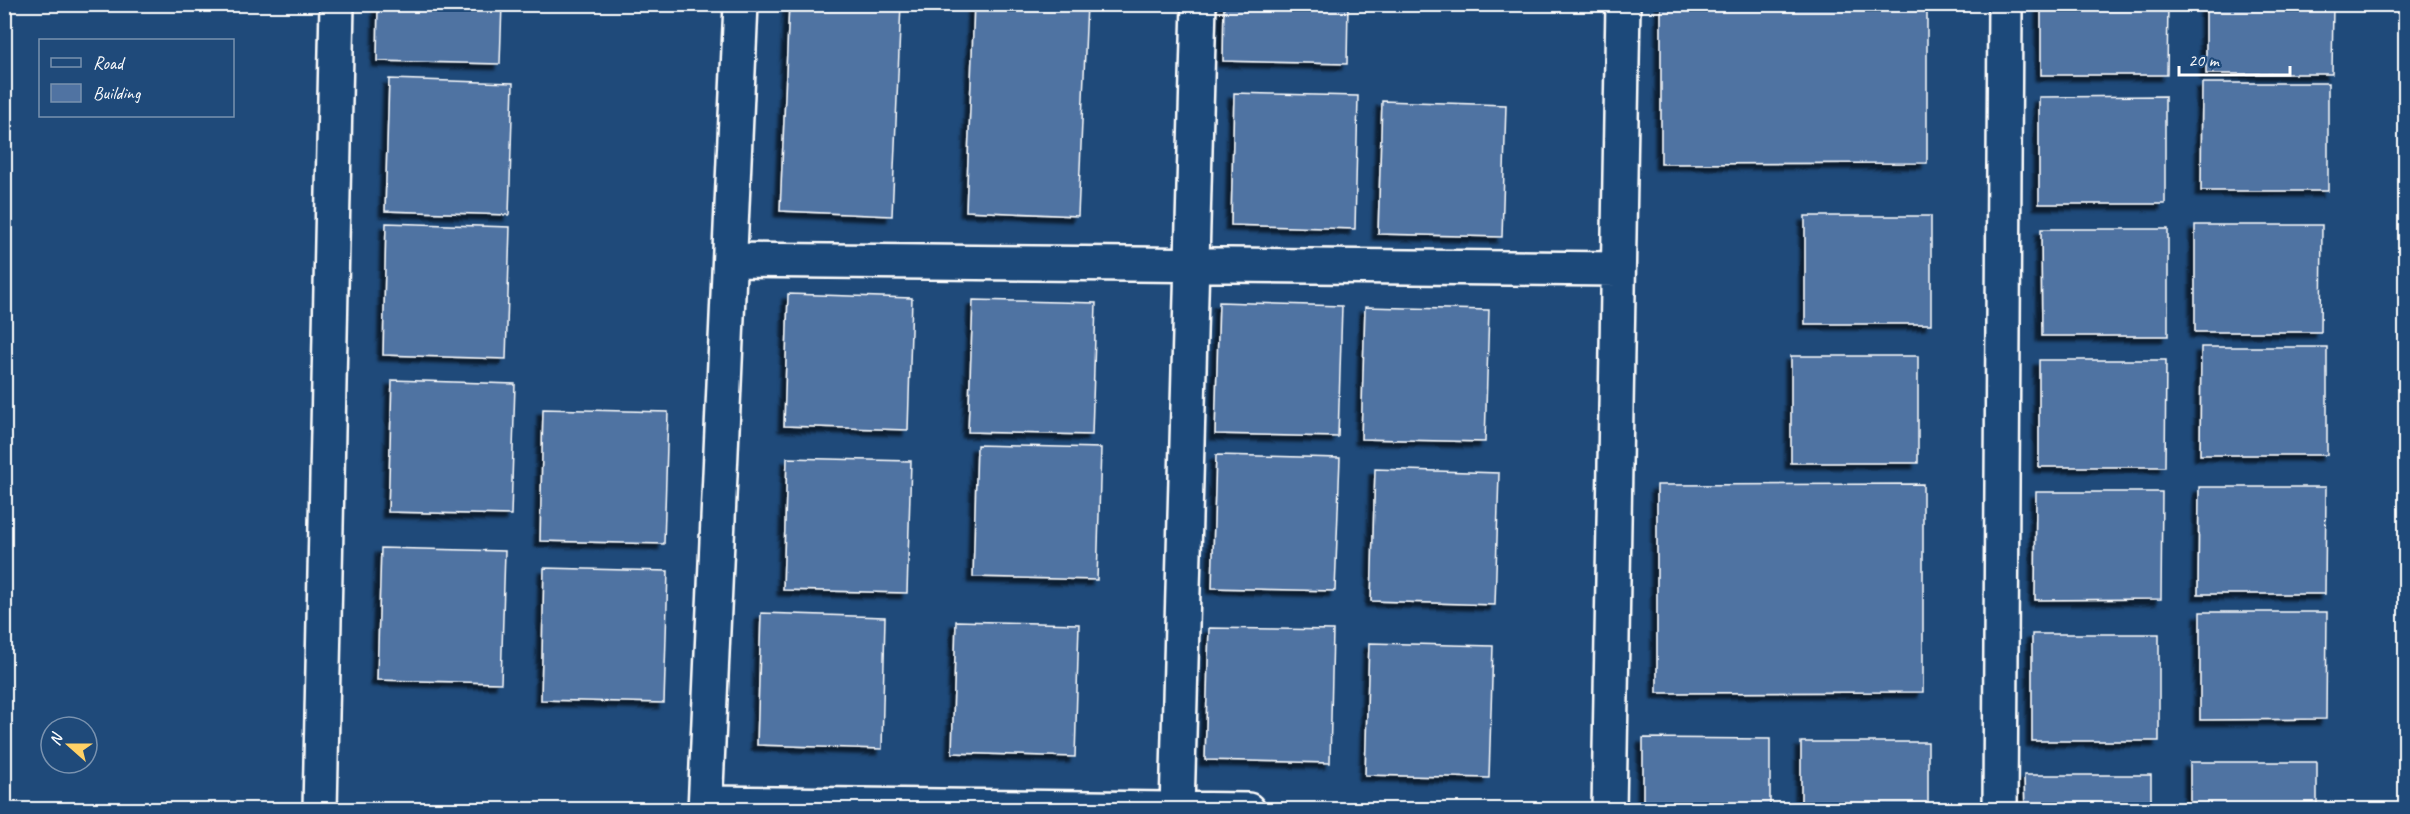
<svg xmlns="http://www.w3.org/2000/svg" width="2410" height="814" viewBox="0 0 2410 814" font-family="Caveat,sans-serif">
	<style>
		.building { fill: #5073a2; stroke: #fff; stroke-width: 1.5; filter: url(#shadow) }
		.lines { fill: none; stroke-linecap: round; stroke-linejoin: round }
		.minor-casing { stroke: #fff; stroke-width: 38 }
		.minor { stroke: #1f4a7a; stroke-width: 33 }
	</style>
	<defs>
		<filter id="shadow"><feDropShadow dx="-5.5" dy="5.5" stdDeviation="1.5" flood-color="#0009"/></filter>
	</defs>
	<rect width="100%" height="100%" fill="#1f4a7a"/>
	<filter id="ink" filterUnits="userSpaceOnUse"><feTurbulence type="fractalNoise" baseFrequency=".0167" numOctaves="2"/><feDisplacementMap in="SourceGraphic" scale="12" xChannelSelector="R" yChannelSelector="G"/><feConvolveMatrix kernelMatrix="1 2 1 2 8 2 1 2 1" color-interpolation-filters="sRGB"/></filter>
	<g filter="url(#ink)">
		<!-- building -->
		<path class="building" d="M378,4H502L500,64L377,61Z
			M789,4H901L892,216L780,211Z
			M974,4H1087L1078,216L966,211Z
			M1224,4H1348L1347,64L1223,61Z
			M1661,4H1927V163L1661,164Z
			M2041,4H2168L2167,75H2041Z
			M2206,4H2333L2332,74H2206Z
			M389,79L513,83L509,215L385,211Z
			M2202,83H2328V191H2201Z
			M1234,93L1358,96L1355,229L1231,225Z
			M2165,96V204H2039V97Z
			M1382,101L1506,105L1502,237L1378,234Z
			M1805,216H1931V324H1805Z
			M386,223L510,227L506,359L383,355Z
			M2195,225H2322L2321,332H2195Z
			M2041,229H2168V336H2042Z
			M788,294L912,298L908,430L784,426Z
			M973,300L1096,303L1092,435L968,432Z
			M1219,302L1342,306L1338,437L1215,434Z
			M1365,307L1489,310L1485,442L1361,439Z
			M2201,347H2327V455H2200Z
			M1791,356H1918V463H1791Z
			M2039,360H2166L2165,467H2039Z
			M392,380L515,384L511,515L388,512Z
			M543,409L668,412L664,544L540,541Z
			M977,445L1101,448L1097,580L973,577Z
			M1216,455L1340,458L1335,591L1212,588Z
			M787,458L911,461L907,593L783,590Z
			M1375,469L1499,473L1495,605L1371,601Z
			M1923,484V692L1657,693V485Z
			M2199,487H2326L2325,594H2198Z
			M2036,492H2162L2161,599L2035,600Z
			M381,548L505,551L501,683L377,680Z
			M544,568L668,571L664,703L541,700Z
			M2200,612H2327L2326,719L2200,720Z
			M761,613L885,617L882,749L757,745Z
			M956,621L1079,624L1075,757L952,753Z
			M1209,628L1333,630L1330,763L1205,760Z
			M2032,634H2159V741H2032Z
			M1369,643L1493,646L1489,778L1365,775Z
			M1643,738L1770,739V810H1643Z
			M1801,742H1928V810H1801Z
			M2190,762H2317V810H2190Z
			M2024,775H2151V810H2025Z"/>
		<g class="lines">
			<defs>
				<path id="minor" d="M730,260L1618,269
					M706,803L1248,810
					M1177,809L1199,4
					M320,810L337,4
					M705,810L741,4
					M1609,810L1623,4
					M2000,810L2005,4"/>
			</defs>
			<!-- minor casing -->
			<use href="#minor" class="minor-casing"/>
			<!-- minor -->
			<use href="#minor" class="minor"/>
		</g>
	</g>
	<!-- margin -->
	<rect width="2410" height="814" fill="none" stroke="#1f4a7a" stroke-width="24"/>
	<rect x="12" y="12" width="2386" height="790" fill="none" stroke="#fff" stroke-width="2" filter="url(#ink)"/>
	<!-- legend -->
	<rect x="39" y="39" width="195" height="78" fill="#1f4a7a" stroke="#7992af" stroke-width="1.5"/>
	<rect x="51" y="58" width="30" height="9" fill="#1f4a7a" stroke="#7992af" stroke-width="1.5"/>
	<text x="93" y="69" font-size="18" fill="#ffffff">Road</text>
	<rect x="51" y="84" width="30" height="18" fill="#5073a2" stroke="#7992af" stroke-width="1.5"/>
	<text x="93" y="99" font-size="18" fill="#ffffff">Building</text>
	<!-- north arrow -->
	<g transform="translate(69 745) rotate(291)"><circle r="28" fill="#1f4a7a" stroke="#7992af" stroke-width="1.5"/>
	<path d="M0-4.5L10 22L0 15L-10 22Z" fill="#ffd166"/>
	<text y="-9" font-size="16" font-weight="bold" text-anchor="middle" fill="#ffffff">N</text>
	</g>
	<!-- scale -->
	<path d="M2179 66v9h111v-9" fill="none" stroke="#ffffff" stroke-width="3"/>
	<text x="2188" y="66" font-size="18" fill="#ffffff" stroke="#1f4a7a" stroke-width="4.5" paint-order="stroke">20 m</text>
</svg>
